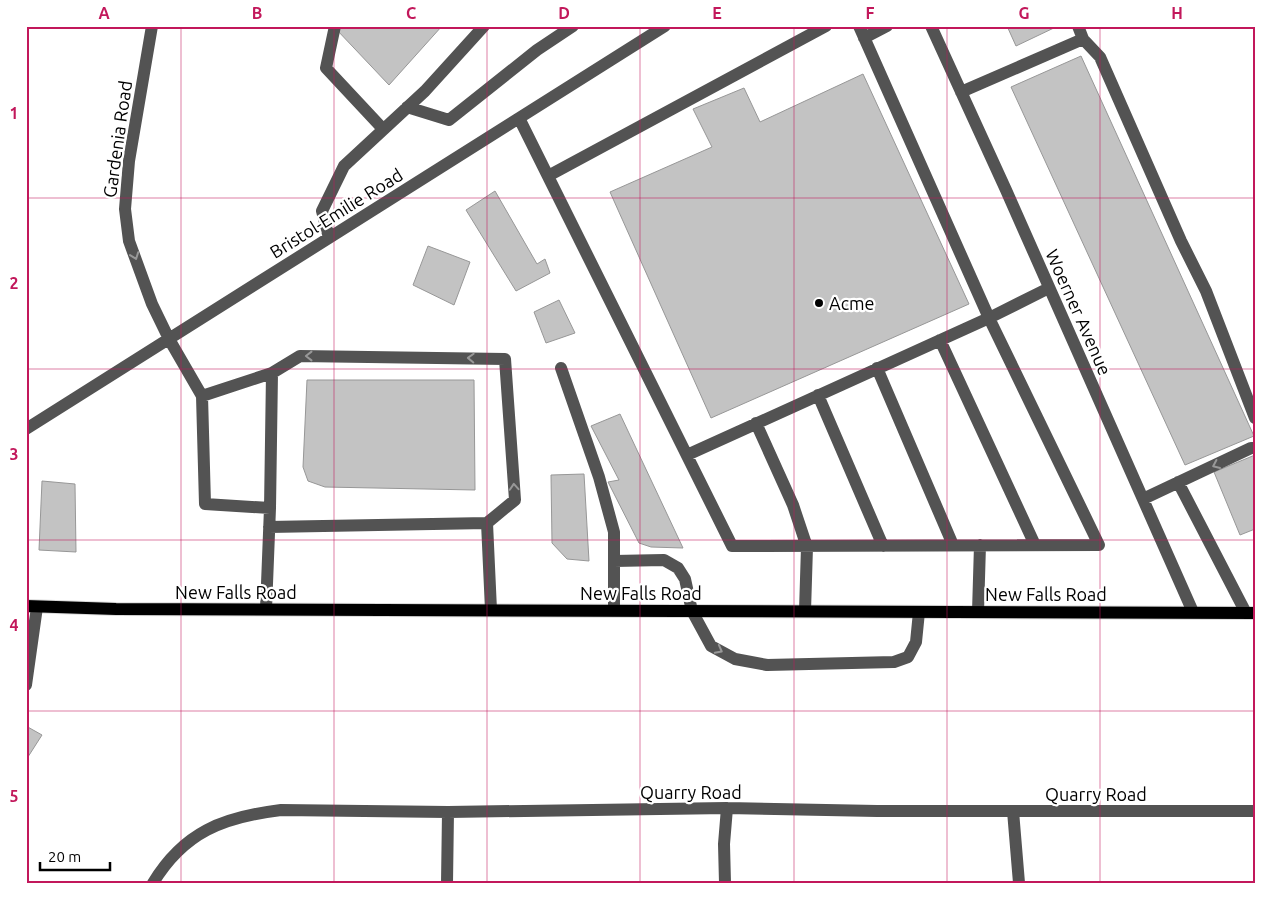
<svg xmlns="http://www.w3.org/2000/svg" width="1281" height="909" viewBox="0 0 1281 909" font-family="Ubuntu,sans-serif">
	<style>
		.building { fill: #c3c3c3; stroke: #979797 }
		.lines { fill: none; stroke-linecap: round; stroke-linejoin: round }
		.major-casing { stroke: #dbdbdb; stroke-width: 14 }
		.minor { stroke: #535353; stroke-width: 12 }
		.major { stroke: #000; stroke-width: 12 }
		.oneway { stroke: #989898 }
		.grid { fill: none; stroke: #c2185b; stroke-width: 1; stroke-opacity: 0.55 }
		.poi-dot { fill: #000; stroke: #fff; stroke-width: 2 }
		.labels { text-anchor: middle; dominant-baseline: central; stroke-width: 4.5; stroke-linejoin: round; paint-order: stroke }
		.street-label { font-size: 18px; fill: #000; stroke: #fff }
		.poi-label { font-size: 18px; fill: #000; stroke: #fff; text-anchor: start }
		.neatline { fill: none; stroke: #c2185b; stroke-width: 2 }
		.grid-label { font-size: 16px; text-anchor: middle; font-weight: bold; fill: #c2185b }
	</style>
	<rect width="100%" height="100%" fill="#fff"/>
	<!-- building -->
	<path class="building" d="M339,26H442L389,85L336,29Z
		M1007,26H1058L1016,46Z
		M1081,56L1254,436L1185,465L1011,87Z
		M863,74L969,304L711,418L610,192L712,147L693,109L744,88L760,122Z
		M495,191L537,264L545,259L550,273L516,291L466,210Z
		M428,246L470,262L454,305L413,285Z
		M559,300L575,333L546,343L534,312Z
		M307,380H474L475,490L325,487L308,481L303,467Z
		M620,414L683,548L651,547L639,543L608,482L619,480L591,426Z
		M1255,455V529L1240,535L1214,472Z
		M584,474L589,561L567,559L552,543L551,475Z
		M42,481L75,484L76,552L39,550Z
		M26,726L42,735L26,760Z"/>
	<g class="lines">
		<defs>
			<path id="major" d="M26,606L116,609L1255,613"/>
		</defs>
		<!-- major casing -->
		<use href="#major" class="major-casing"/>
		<!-- minor -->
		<path class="minor" d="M152,26L129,161L125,209L129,241L152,304L169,339L202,396L205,504L270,508L266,609
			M335,26L326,68L383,129
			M931,26L1006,190L1193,612
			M1078,26L1083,39L1100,57L1181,241L1206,291L1255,418
			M864,38L887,26
			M961,92L1083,39
			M407,107L449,120L537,50L573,26
			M519,118L732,546L1099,545L989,318L859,26
			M548,176L826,26
			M329,238L322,211L344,166L425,91L484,26
			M940,340L1035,545
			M561,368L599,477L614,532V610
			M877,368L953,545
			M272,373L300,356L505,359L515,500L487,523
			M818,395L883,546
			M202,396L272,373L270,508
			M756,423L793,505L807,547L805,611
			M26,429L665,26
			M687,455L989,318L1049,288
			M1178,482L1246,613
			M1143,499L1251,448H1255
			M269,527L487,523L491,610
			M614,561L664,560L678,568L685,579L692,611L711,646L735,659L767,665L894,662L908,657L916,642L919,612
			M978,612L980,545
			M26,685L37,607
			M1013,811L1019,883
			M153,883C184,832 223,817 281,810L448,812L727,808L877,811H1255
			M447,883L448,812
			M725,883L724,844L727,808"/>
		<!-- major -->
		<use href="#major" class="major"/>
	</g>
	<!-- one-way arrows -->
	<defs><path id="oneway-chevron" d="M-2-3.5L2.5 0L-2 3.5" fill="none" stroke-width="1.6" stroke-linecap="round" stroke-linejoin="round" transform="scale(1.25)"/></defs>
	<g class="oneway">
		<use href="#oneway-chevron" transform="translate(135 256) rotate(70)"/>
		<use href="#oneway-chevron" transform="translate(309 356) rotate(-180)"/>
		<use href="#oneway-chevron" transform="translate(471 358) rotate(-178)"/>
		<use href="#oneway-chevron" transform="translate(1216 465) rotate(155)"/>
		<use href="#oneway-chevron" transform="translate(514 487) rotate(-94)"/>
		<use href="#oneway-chevron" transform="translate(719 650) rotate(28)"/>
	</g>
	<!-- grid -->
	<path class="grid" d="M181,26V883M334,26V883M487,26V883M640,26V883M794,26V883M947,26V883M1100,26V883M26,198H1255M26,369H1255M26,540H1255M26,711H1255"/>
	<!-- markers -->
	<circle class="poi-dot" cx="819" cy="303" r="5"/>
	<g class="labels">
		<!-- street labels -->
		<g class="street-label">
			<text transform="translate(117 139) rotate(-82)">Gardenia Road</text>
			<text transform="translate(336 213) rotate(-32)">Bristol-Emilie Road</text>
			<text transform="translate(1079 312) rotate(66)">Woerner Avenue</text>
			<text x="236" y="592">New Falls Road</text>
			<text x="641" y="593">New Falls Road</text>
			<text x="1046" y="594">New Falls Road</text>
			<text x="691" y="792">Quarry Road</text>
			<text x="1096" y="794">Quarry Road</text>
		</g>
		<!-- poi labels -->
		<g class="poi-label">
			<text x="829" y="303">Acme</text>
		</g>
	</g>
	<!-- border -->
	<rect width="1281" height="909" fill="none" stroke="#ffffff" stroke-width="55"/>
	<!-- scale -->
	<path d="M40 862v8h70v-8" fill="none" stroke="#000000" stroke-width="2.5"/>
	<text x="48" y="862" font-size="15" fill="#000000" stroke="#ffffff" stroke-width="4" paint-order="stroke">20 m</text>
	<rect x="28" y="28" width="1226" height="854" class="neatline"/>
	<g class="grid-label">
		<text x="104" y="19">A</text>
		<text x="257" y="19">B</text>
		<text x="411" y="19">C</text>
		<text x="564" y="19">D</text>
		<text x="717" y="19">E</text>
		<text x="870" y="19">F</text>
		<text x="1024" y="19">G</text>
		<text x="1177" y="19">H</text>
		<text x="14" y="119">1</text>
		<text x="14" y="289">2</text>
		<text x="14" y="460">3</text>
		<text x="14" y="631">4</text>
		<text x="14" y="802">5</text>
	</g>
</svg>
